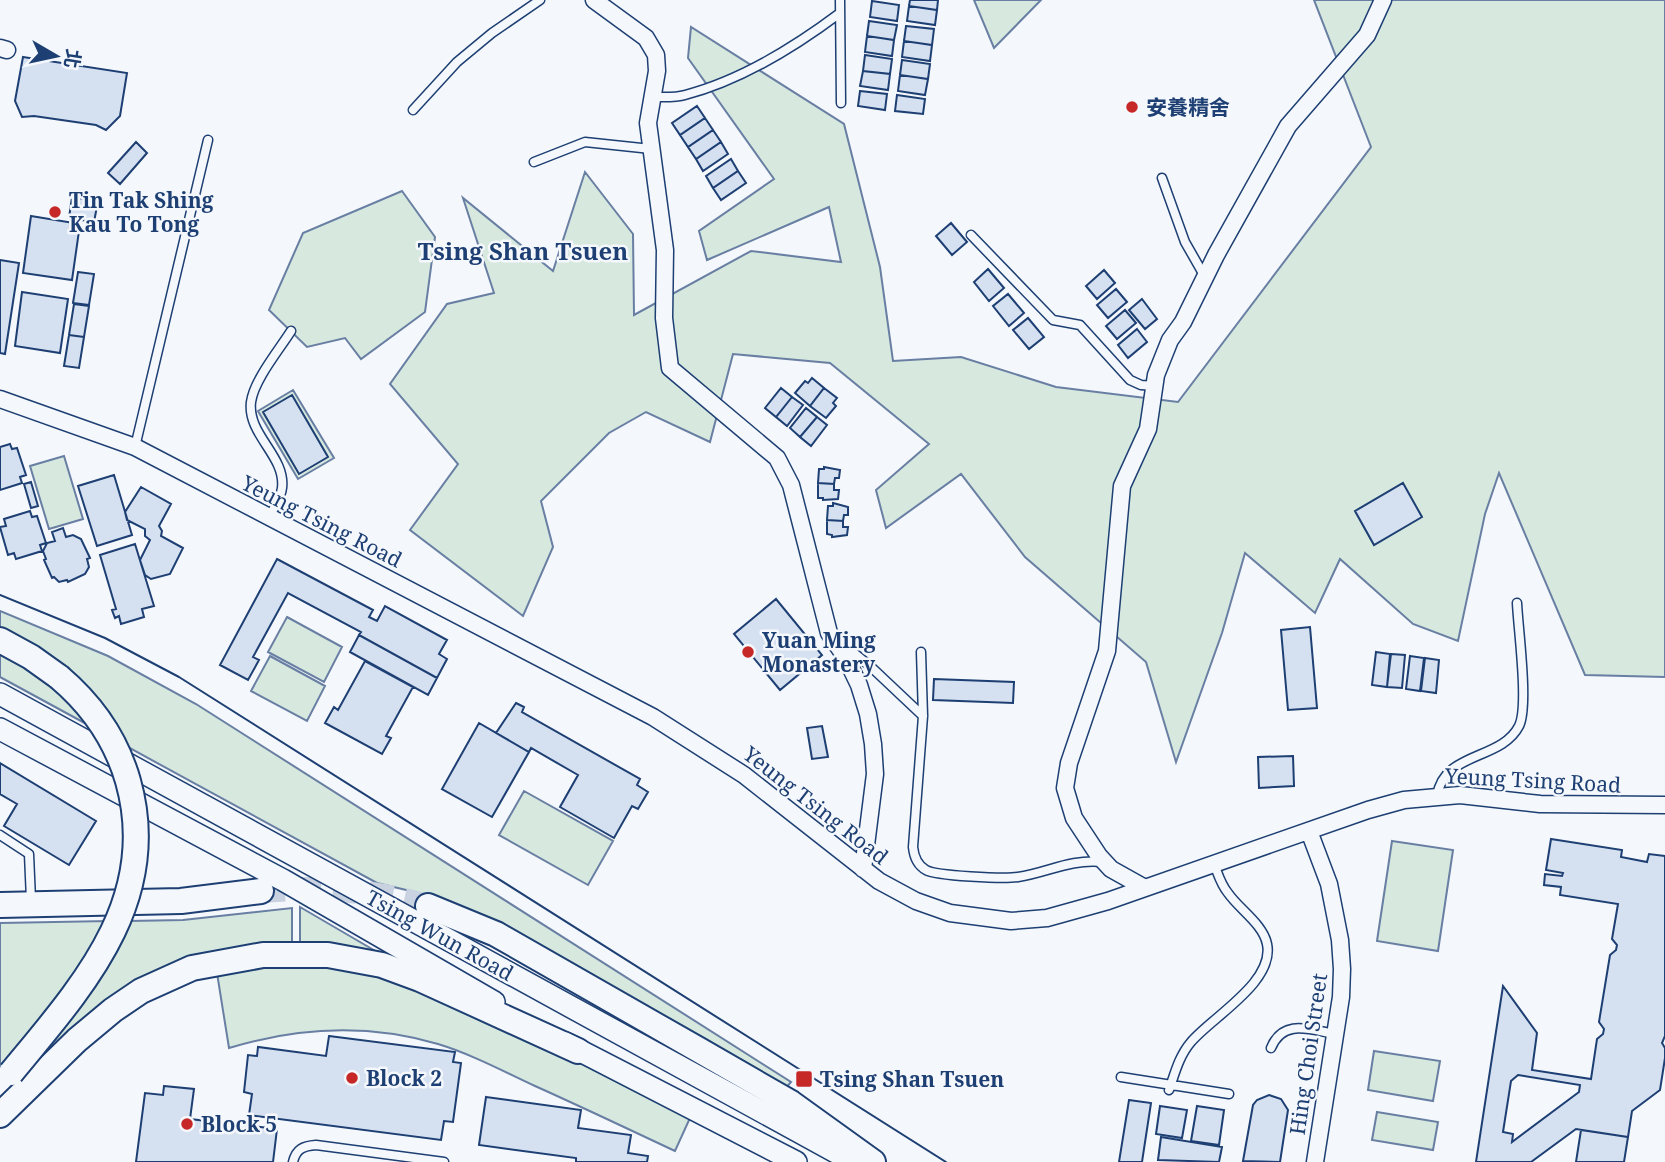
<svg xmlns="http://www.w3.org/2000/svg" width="1665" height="1162" viewBox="0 0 1665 1162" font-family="'Noto Serif','Noto Sans TC',serif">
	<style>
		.green { fill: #d7e8df; stroke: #687fa3; stroke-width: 2 }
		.building { fill: #d5e0f0; stroke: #1d3f73; stroke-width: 2; fill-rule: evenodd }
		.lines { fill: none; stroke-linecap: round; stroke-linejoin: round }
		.primary-tunnel { stroke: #c9d2e0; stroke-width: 24; stroke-dasharray: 24 12; stroke-linecap: butt }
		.lane-casing { stroke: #1d3f73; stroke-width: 11 }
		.street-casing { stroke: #1d3f73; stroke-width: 19 }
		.secondary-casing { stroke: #1d3f73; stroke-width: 24 }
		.primary-casing { stroke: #1d3f73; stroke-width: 28 }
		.lane { stroke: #f4f7fb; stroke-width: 8 }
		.street { stroke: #f4f7fb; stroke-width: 16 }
		.secondary { stroke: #f4f7fb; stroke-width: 21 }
		.primary { stroke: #f4f7fb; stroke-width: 24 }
		.tram { stroke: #1d3f73; stroke-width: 2 }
		.primary-bridge-casing { stroke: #1d3f73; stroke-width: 28; stroke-linecap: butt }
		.primary-bridge { stroke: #f4f7fb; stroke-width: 24 }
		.poi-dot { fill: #c62828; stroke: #f4f7fb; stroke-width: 2.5 }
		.labels { text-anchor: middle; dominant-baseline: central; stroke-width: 5; stroke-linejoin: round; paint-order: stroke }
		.poi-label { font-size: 21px; font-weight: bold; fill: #1d3f73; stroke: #f4f7fb; text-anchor: start }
		.street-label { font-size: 21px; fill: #1d3f73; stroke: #f4f7fb }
		.quarter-label { font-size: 24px; font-weight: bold; fill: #1d3f73; stroke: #f4f7fb }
	</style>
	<rect width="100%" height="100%" fill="#f4f7fb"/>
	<!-- green -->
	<path class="green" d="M974,0H1041L994,48Z
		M1314,0H1665V677L1585,675L1499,473L1485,514L1458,641L1413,624L1340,559L1315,613L1245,553L1222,633L1176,762L1146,662L1025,557L961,474L886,528L876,490L929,444L830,363L733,354L710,442L646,412L609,433L541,501L553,547L523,616L410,530L458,464L390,384L447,304L494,293L463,198L553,271L585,172L633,234L634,315L751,251L841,262L829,207L707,260L699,231L774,179L688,58L691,27L844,124L880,267L893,361L961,357L1056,387L1178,402L1371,147Z
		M402,191L435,237L425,312L361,359L345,338L307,347L269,310L303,233Z
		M293,390L334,458L298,479L258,411Z
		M64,456L83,519L49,529L30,466Z
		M0,611L108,656L196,704L791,1082L786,1088L427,895L377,883L126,746L0,629Z
		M287,617L342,647L324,682L268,652Z
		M0,651L50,683L92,727L0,677Z
		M270,656L325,686L307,721L251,691Z
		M524,791L613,841L588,885L499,835Z
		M1392,841L1453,850L1438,951L1377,941Z
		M300,907L384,956L300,944Z
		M292,908V944L204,955L5,1096L76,1010L129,921L183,920Z
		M108,921L81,968L0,1070V923Z
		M303,962L389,978L574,1060L690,1118L675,1151C628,1129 582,1107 535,1086C503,1071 471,1054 438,1044C367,1023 298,1027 229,1048L217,973L246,967Z
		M1374,1051L1440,1061L1433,1101L1368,1090Z
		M1377,1112L1438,1122L1433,1150L1372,1140Z"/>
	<!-- building -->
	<path class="building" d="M910,0H938L937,10L909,6Z
		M872,1L899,5L897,21L870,17Z
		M909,6L937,10L935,25L907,21Z
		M869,21L897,25L894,40L867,36Z
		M906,26L934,29L932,45L904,41Z
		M867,36L894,40L892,56L865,52Z
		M904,41L932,45L930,61L902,57Z
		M865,55L892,59L890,74L863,71Z
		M23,57L127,73L120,116L106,130L96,125L34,116L22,117L15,101Z
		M902,60L930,64L928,79L900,75Z
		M863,71L890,74L888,90L860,86Z
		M900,75L928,79L925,95L898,91Z
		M860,91L887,94L885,110L858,106Z
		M897,95L925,99L923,114L895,111Z
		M697,106L705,118L680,135L672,123Z
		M705,118L713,130L688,147L680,135Z
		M713,130L721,142L696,159L688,147Z
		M136,142L147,153L120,184L108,173Z
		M721,142L728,154L703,171L696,159Z
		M731,159L738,171L713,188L706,176Z
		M738,171L746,183L721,200L713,188Z
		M72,197L98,201L94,222L69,218Z
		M31,216L80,224L72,280L23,273Z
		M951,223L967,242L952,255L936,236Z
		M0,260L19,263L5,354L0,353Z
		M988,269L1004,288L989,301L974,282Z
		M1104,270L1115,283L1097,299L1086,286Z
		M78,272L94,274L89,305L73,303Z
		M1116,289L1127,302L1108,318L1097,305Z
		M22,292L68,299L60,353L15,346Z
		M1008,294L1024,313L1009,326L993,306Z
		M1142,299L1157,319L1145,329L1129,310Z
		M74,304L89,306L84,337L69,335Z
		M1125,310L1136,323L1117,339L1106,326Z
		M1028,318L1044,337L1029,349L1013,330Z
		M1137,329L1147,342L1128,358L1118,345Z
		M69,335L84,337L79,368L64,366Z
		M812,378L824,388L810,406L795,393L805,381L808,383Z
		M781,388L792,397L776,417L765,408Z
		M824,388L837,398L833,403L836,406L826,418L810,406Z
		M292,395L328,457L299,474L263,412Z
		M792,397L803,405L787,426L776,417Z
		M806,408L817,417L800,437L790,428Z
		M817,417L827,425L811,446L800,437Z
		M10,444L12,449L17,448L26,475L20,477L22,483L0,490V447Z
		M824,467L840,470L839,478H835L834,484L818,483L819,469H824Z
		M114,475L132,535L97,546L78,486Z
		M31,482L38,506L31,508L24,484Z
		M818,483L834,484V490H839L838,499L823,500V498H818Z
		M1403,483L1422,517L1374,545L1355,511Z
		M141,487L171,504L159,526L162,531L161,536L183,548L170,574L151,579L145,575L140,560L150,540L145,536V529L127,520L125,512Z
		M833,503L848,507V515H844L843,521L827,520L828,506H833Z
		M30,511L32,517L37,516L46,543L40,545L42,551L16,559L14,553L8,555L0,527L6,526L4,519Z
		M827,520L843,521V527H848L847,535L832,537V535L827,534Z
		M63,528L66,537L73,535L81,539L90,558L87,559L89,567L85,574L68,582L67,580L59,582L54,577L52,578L44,560L46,559L43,551L47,543L55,541L52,532Z
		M135,544L154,606L142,609L144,617L121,624L119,616L115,618L112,610L116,609L100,555Z
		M277,559L373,610L369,617L377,621L385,606L447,640L439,654L447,659L437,678L359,635L361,632L288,593L253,657L259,660L248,680L220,665Z
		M776,599L822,655L780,690L734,634Z
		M1310,627L1317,708L1288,710L1281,630Z
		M359,635L437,678L428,695L350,652Z
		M1376,652L1390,654L1387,687L1372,685Z
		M1391,654L1405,655L1402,688L1387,687Z
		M1410,656L1424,658L1420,691L1406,689Z
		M1425,658L1439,660L1436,693L1421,691Z
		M365,661L413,687L386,736L391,738L382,754L325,723L334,707L338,710Z
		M934,679L1014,682L1013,703L933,700Z
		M516,703L524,707L522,712L640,779L637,785L648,792L638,809L632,806L614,838L560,807L578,775L531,748L529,752L496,733Z
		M479,723L529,752L492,817L442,789Z
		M822,726L828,757L812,759L807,728Z
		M1293,756L1294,786L1259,788L1258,757Z
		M0,763L96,821L69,865L4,826L17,804L0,794Z
		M1551,839L1622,850L1621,857L1647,862L1649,854L1665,856V1036L1662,1043L1665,1048V1058L1660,1090L1632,1111L1628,1137L1576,1129L1531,1162H1476L1503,986L1537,1033L1532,1070L1591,1079L1597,1039L1603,1034L1604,1029L1599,1022L1610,955L1616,950L1617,945L1612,939L1618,904L1560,895L1561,887L1544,885L1545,874L1562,876L1563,873L1546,870ZM1518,1075L1580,1085L1579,1092L1512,1142L1513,1134L1503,1132L1511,1081Z
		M329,1036L455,1052L453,1062L461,1063L453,1122L444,1121L441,1140L249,1115L252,1094L244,1092L248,1055L257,1056L258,1047L326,1056Z
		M164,1086L194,1089L190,1119L277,1129L273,1162H136L145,1093L163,1095Z
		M1269,1095L1281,1099L1288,1110L1280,1162L1243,1161L1253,1105L1257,1100Z
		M486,1097L581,1110L578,1128L631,1135L628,1153L648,1156L647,1162H576V1158L479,1145Z
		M1129,1100L1151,1103L1142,1162H1119Z
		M1160,1106L1187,1110L1182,1138L1156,1134Z
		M1197,1106L1224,1110L1219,1145L1191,1141Z
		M1581,1130L1628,1137L1624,1162H1576Z
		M1161,1137L1222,1147L1219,1162L1158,1160Z"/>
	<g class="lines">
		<!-- primary-tunnel -->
		<path class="primary-tunnel" d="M261,891C319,886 372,890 428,906"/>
		<defs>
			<path id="lane" d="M840,0L841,103
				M652,97C663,97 675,98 685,95C739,81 796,46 840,13
				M413,110L457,62L492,33L540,0
				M534,162L585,142L651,149
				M1162,178L1185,242L1205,277
				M971,235L1053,320L1080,325L1130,380L1141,385L1155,386
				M135,447L208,140
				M269,517C274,508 281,498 282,488C286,456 247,435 251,402C254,380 279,350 291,331
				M842,643L870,666L923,716
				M921,652L923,716L913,847C914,857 917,865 926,870C936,876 1004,879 1018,877C1050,872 1068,859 1103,862
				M1437,796C1444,751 1501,761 1519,726C1529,706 1518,628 1517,603
				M0,835L29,854L31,900
				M1271,1048C1283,1018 1311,1030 1335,1034
				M1121,1077L1229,1094
				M1169,1090C1175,1073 1179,1056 1191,1042C1212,1017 1275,982 1267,944C1263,924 1239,909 1228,893C1221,885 1218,874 1214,864
				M293,1162C296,1149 303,1146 316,1145L444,1162"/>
			<path id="street" d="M594,0L646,38L656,55L657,71L648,123L665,250L664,318L670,368L777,458L791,485L829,633L846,658L859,685L868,714L873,744L875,774L863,869
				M0,48L7,50
				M0,399L135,447L653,717L744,775L879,881L916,901L950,913L1011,921L1047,918L1108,901L1368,810L1404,800L1460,795L1540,804L1665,805
				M1309,831L1329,884L1340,940L1342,969L1341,997L1315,1162
				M1145,888L1111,869L1099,856L1074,818L1065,788L1069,763L1107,651L1122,486L1148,429L1156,375L1170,340L1183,322L1216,255L1288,126L1367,35L1383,0"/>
			<path id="secondary" d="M0,694L854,1162
				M0,729L283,880L494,1002
				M565,1043L796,1162"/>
			<path id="primary" d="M0,640L31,657L59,677
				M0,905L181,901L261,891
				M428,906L496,934L699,1050L791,1103L873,1162
				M0,1115L77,1040L113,1010L141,991L192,968L263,955H328L382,965L420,979L578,1051"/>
		</defs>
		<!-- lane casing -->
		<use href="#lane" class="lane-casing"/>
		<!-- street casing -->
		<use href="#street" class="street-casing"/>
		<!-- secondary casing -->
		<use href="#secondary" class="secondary-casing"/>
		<!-- primary casing -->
		<use href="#primary" class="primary-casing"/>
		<!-- lane -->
		<use href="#lane" class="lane"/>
		<!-- street -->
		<use href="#street" class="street"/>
		<!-- secondary -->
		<use href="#secondary" class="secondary"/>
		<!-- primary -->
		<use href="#primary" class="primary"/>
		<!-- tram -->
		<path class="tram" d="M0,595L105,638L179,677L946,1162"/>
		<defs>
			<path id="primary-bridge" d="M11,1073C81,988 162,901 128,781C116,739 92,705 59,677"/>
		</defs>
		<!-- primary-bridge casing -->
		<use href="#primary-bridge" class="primary-bridge-casing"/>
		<!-- primary-bridge -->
		<use href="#primary-bridge" class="primary-bridge"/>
	</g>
	<!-- markers -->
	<g class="poi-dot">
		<circle cx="1132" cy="107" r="7"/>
		<circle cx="55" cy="212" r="7"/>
		<circle cx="748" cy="652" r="7"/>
		<circle cx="352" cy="1078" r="7"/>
		<rect x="795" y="1070" width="18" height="18" rx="3.5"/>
		<circle cx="187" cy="1124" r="7"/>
	</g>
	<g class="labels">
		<!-- poi labels -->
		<g class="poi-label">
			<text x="1146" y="107">安養精舍</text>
			<text x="69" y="200">Tin Tak Shing<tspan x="69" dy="24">Kau To Tong</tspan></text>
			<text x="762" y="640">Yuan Ming<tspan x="762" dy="24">Monastery</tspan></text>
			<text x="366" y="1078">Block 2</text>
			<text x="820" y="1079">Tsing Shan Tsuen</text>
			<text x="201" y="1124">Block 5</text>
		</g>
		<!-- street labels -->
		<g class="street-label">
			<text transform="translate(322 521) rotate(27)">Yeung Tsing Road</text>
			<text transform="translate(1533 780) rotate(3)">Yeung Tsing Road</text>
			<text transform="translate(816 805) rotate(38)">Yeung Tsing Road</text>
			<text transform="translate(440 935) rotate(29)">Tsing Wun Road</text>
			<text transform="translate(1308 1054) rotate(-82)">Hing Choi Street</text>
		</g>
		<!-- quarter labels -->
		<g class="quarter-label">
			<text x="523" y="250">Tsing Shan Tsuen</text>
		</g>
	</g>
	<!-- north arrow -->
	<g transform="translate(56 56) rotate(99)" stroke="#f4f7fb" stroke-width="5" paint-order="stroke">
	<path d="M0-5L12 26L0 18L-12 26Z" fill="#1d3f73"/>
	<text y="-10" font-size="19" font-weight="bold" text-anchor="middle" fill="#1d3f73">北</text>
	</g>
</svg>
